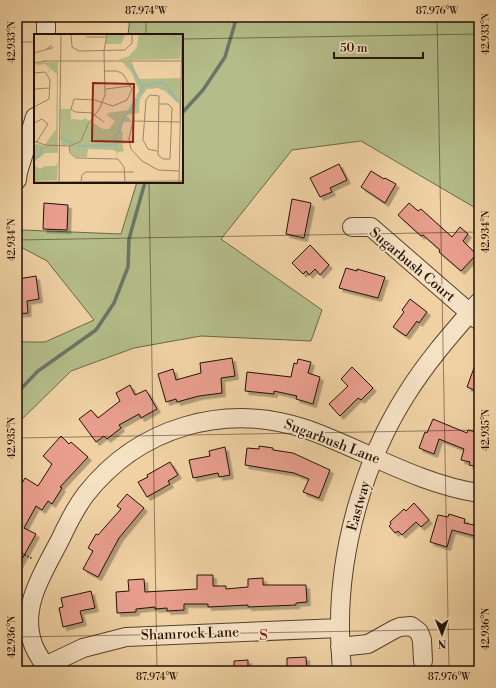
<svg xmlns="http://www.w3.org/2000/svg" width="496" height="688" viewBox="0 0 496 688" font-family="'Libre Bodoni',serif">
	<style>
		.green { fill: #b4bd89; stroke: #6c6847 }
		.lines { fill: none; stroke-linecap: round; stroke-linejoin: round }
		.stream { stroke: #6b7567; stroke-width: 3.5 }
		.building { fill: #e89e8d; stroke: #241205; filter: url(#shadow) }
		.minor-casing { stroke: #57422c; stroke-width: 20 }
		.path { stroke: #241205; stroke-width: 2; stroke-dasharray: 1 2; stroke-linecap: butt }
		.minor { stroke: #f5e1c3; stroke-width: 18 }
		.ticks { fill: none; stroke: #241205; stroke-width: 1; stroke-opacity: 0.45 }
		.labels { text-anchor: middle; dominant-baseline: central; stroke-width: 3.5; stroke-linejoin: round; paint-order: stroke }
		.street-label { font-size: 14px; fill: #241205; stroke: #f5e1c3 }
		.neighbourhood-label { font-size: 15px; letter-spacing: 1px; fill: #7a1f14; stroke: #f5e1c3 }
		.inset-river { fill: none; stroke: #9ab7a8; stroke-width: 2 }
		.inset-road { fill: none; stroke: #9e8564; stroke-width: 1 }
		.view { fill: #8f2418; fill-opacity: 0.15; stroke: #8f2418; stroke-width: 2 }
		.inset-edge { fill: none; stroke: #241205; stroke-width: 2 }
		.neatline { fill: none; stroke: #241205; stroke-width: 1.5 }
		.ticks-label { font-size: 10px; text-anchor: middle; fill: #241205 }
	</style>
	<defs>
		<filter id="shadow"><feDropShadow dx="3.5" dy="3.5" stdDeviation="0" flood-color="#0004"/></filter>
	</defs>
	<rect width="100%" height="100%" fill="#efd1a3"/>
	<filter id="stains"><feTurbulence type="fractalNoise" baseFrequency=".005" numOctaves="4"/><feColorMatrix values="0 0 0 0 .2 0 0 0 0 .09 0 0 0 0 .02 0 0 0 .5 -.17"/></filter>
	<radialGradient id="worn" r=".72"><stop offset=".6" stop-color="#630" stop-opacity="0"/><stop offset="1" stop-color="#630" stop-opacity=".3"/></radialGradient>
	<!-- green -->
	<path class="green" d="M130,17H479V210L361,141L292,150L221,239L322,310L311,341L201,336L134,348L71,371L17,424V342H45L94,320L47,261L19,246L21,241L22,230L121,234L137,182H182V35H128Z"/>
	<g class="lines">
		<!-- stream -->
		<path class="stream" d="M182,113L203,90L225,57L235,23L232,17
			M17,393L38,371L96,330L114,303L128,267L129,239L145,182"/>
	</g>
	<!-- building -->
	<path class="building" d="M339,164L347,180L330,188L332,192L320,197L310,178Z
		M371,171L384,179L385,178L396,184L385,203L361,187Z
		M292,199L311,203L304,238L286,234Z
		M44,203L68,205L67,230L43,229Z
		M409,203L418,211L421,209L452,237L460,227L468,234L463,241L475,253L474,254L476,255L461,271L439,252L440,250L423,235L421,236L398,215Z
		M310,245L329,265L320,275L315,269L309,275L306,271L303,274L292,263Z
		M346,268L357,271V269L385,277L378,298L339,288Z
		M36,276L39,299L27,301L28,313L17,314L18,279Z
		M410,299L427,312L419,323L417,321L406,336L393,327L404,312L402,310Z
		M478,357H479V392L467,387Z
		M232,358L235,376L221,378L222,393L199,396L177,402L176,399L166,402L158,374L173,369L176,380L201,373L200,363Z
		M298,359L311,362L308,373L320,377L313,404L296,399L297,396L274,391V394L245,391L247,372L291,377L294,363L297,364Z
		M352,367L373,388L361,400L358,398L340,416L329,404L348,386L341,379Z
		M130,385L135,395L146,390L157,409L141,418L139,414L119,425L121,428L107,439L104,436L96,442L79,419L91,410L98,418L120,401L116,393Z
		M433,419L467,433L468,430L479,433V467L469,465L470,462L461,460L464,449L439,439L434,454L419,448L425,432L427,433Z
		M61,436L69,444L71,442L88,457L60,487L62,488L52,504L48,501L42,510L36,506L24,528L36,534L17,568V508L22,498L17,494V491L25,478L38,486L52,464L43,456Z
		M259,446L273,448V450L293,453L330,470L319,498L303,492L309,479L294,473L245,465L247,448L259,449Z
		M225,447L230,475L219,477L218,473L193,478L189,460L210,456L209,451Z
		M170,462L178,475L168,481L170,484L147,497L138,482L148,477L147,475Z
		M127,494L144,508L119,538L98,577L83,569L93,551L88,548L96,534L98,535L121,509L117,506Z
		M414,503L429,520L421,527L416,522L402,535L398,531L395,533L389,526L391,524L390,522L404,509L406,511Z
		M449,514L465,519L464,523L479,526V537L452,530L447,547L430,542L438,515L448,517Z
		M197,575H213V586H226V589L248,587V579L263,578V585H306L307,602L296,603V605L248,607V605L208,607V604H184V610L167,611V608L155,609V607L136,609V612L117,613L116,592L129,591L128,580L144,579L145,592L197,589Z
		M91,591L95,608L80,611L83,622L63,627L59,608L63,607L61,598Z
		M306,657L307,671H287V658Z
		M248,660V671H234V661Z"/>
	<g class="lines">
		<defs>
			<path id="minor" d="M46,17V35
				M17,180L18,172L35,117
				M352,227H371L478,320
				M340,647L368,644L395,629L400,627L411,626L419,632L422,640L423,661
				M45,666L83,648L126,637L340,628
				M48,671C43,662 36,653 33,644C19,606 45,570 61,538C68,523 76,507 86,494C139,427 224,402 306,429C363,449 418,484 479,493
				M342,671C341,657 340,643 340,629C339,550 364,461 406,395C427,361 453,332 479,302"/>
		</defs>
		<!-- minor casing -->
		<use href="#minor" class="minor-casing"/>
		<!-- path -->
		<path class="path" d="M17,551L33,559"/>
		<!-- minor -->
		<use href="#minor" class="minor"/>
	</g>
	<!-- ticks -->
	<path class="ticks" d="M146,17V35M437,17L449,671M182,39L479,34M17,42H35M149,182L157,671M17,240L479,232M17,438L479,430M17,637L479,629"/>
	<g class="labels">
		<!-- street labels -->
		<g class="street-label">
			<text transform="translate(412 265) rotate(40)">Sugarbush Court</text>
			<text transform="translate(332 442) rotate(21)">Sugarbush Lane</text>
			<text transform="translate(359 506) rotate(-74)">Eastway</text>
			<text transform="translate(190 634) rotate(-2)">Shamrock Lane</text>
		</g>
		<!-- neighbourhood labels -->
		<g class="neighbourhood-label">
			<text x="264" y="635">S</text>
		</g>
	</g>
	<!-- overview -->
	<g transform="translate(34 34)">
		<rect width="149" height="149" fill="#efd1a3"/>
		<path d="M73,0H90L91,1L87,10H71ZM105,0H148L146,25L84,26L95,22L103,13ZM24,28V119H11L0,128V112L3,110L10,112L22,95L23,40L17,35L13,40L16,34L11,30L3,31L2,29ZM88,28H98L103,45L147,44L146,86L145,70L131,57L124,54L113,55L107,63L112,65L106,64L105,79L92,81L98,88H89L87,97L89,98L88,109L108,107L88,110L90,117L84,118L82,124L83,118L79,116L54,115L53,123H42L37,119L35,111H27L26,75H37V85L48,86L51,84L69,95H75L81,87L73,81L74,79L94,76L105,57L98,39ZM24,127L23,146L0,147V131L6,135L11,132H22Z" fill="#b4bd89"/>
		<path class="inset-river" d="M138,0L146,9M97,31L109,54M104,62L110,52L127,48L132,51L143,67M26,104L39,109M43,112L82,111L80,105L86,96L90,82L100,73L103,65M0,124L6,121L8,113"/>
		<path class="inset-road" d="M37,0L38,13L45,17L91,16L98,9V0M52,3H72M0,19L18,14V13L16,12L13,15M10,27H148M0,29L12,27M70,37H83L89,40L98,55L93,66L79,72L61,66L40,65L37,75L41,78L58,79L70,88M0,39L11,38L16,46L15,65L0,73M0,55L16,54M72,55L96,52M0,89L8,85L14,90L2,109M0,107L11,111L36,112L47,107L54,90L66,74L71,61L70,17L73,0M35,112L36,119L42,124L84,125L90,133L91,148M123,117L114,115L109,106L112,66L116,61L125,62L124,121L129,125H136L138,74L134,70H125M145,137L124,136L108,127L97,115L95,105L99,87L146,88M47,147L48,141L52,138H100M0,148L149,147M25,148L27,0M145,148L148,0"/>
		<path class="view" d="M59,49L100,50L99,108L58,107Z"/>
		<rect width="149" height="149" class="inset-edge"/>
	</g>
	<!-- margin -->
	<rect width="496" height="688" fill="none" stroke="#efd1a3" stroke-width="44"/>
	<!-- north arrow -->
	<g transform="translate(442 634) rotate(179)" stroke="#f5e1c3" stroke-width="3" paint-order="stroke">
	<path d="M0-3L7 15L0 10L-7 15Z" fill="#241205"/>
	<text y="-6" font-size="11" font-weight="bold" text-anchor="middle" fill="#241205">N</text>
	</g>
	<!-- scale -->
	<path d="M334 52v6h89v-6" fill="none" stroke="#241205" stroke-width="2"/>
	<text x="340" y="52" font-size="12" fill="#241205" stroke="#f5e1c3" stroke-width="3" paint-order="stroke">50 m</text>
	<rect x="22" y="22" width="452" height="644" class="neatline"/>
	<g class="ticks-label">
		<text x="146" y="14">87.974°W</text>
		<text x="437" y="14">87.976°W</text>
		<text transform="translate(485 34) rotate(-90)" y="4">42.933°N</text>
		<text transform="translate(11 42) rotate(-90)" y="4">42.933°N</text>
		<text transform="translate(485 232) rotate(-90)" y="4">42.934°N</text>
		<text transform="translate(11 240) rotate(-90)" y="4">42.934°N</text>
		<text transform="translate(485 430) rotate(-90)" y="4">42.935°N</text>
		<text transform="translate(11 438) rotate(-90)" y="4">42.935°N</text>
		<text transform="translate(485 629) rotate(-90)" y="4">42.936°N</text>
		<text transform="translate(11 637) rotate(-90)" y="4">42.936°N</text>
		<text x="157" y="680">87.974°W</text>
		<text x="449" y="680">87.976°W</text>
	</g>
	<rect width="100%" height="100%" filter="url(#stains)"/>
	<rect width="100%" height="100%" fill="url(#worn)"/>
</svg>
